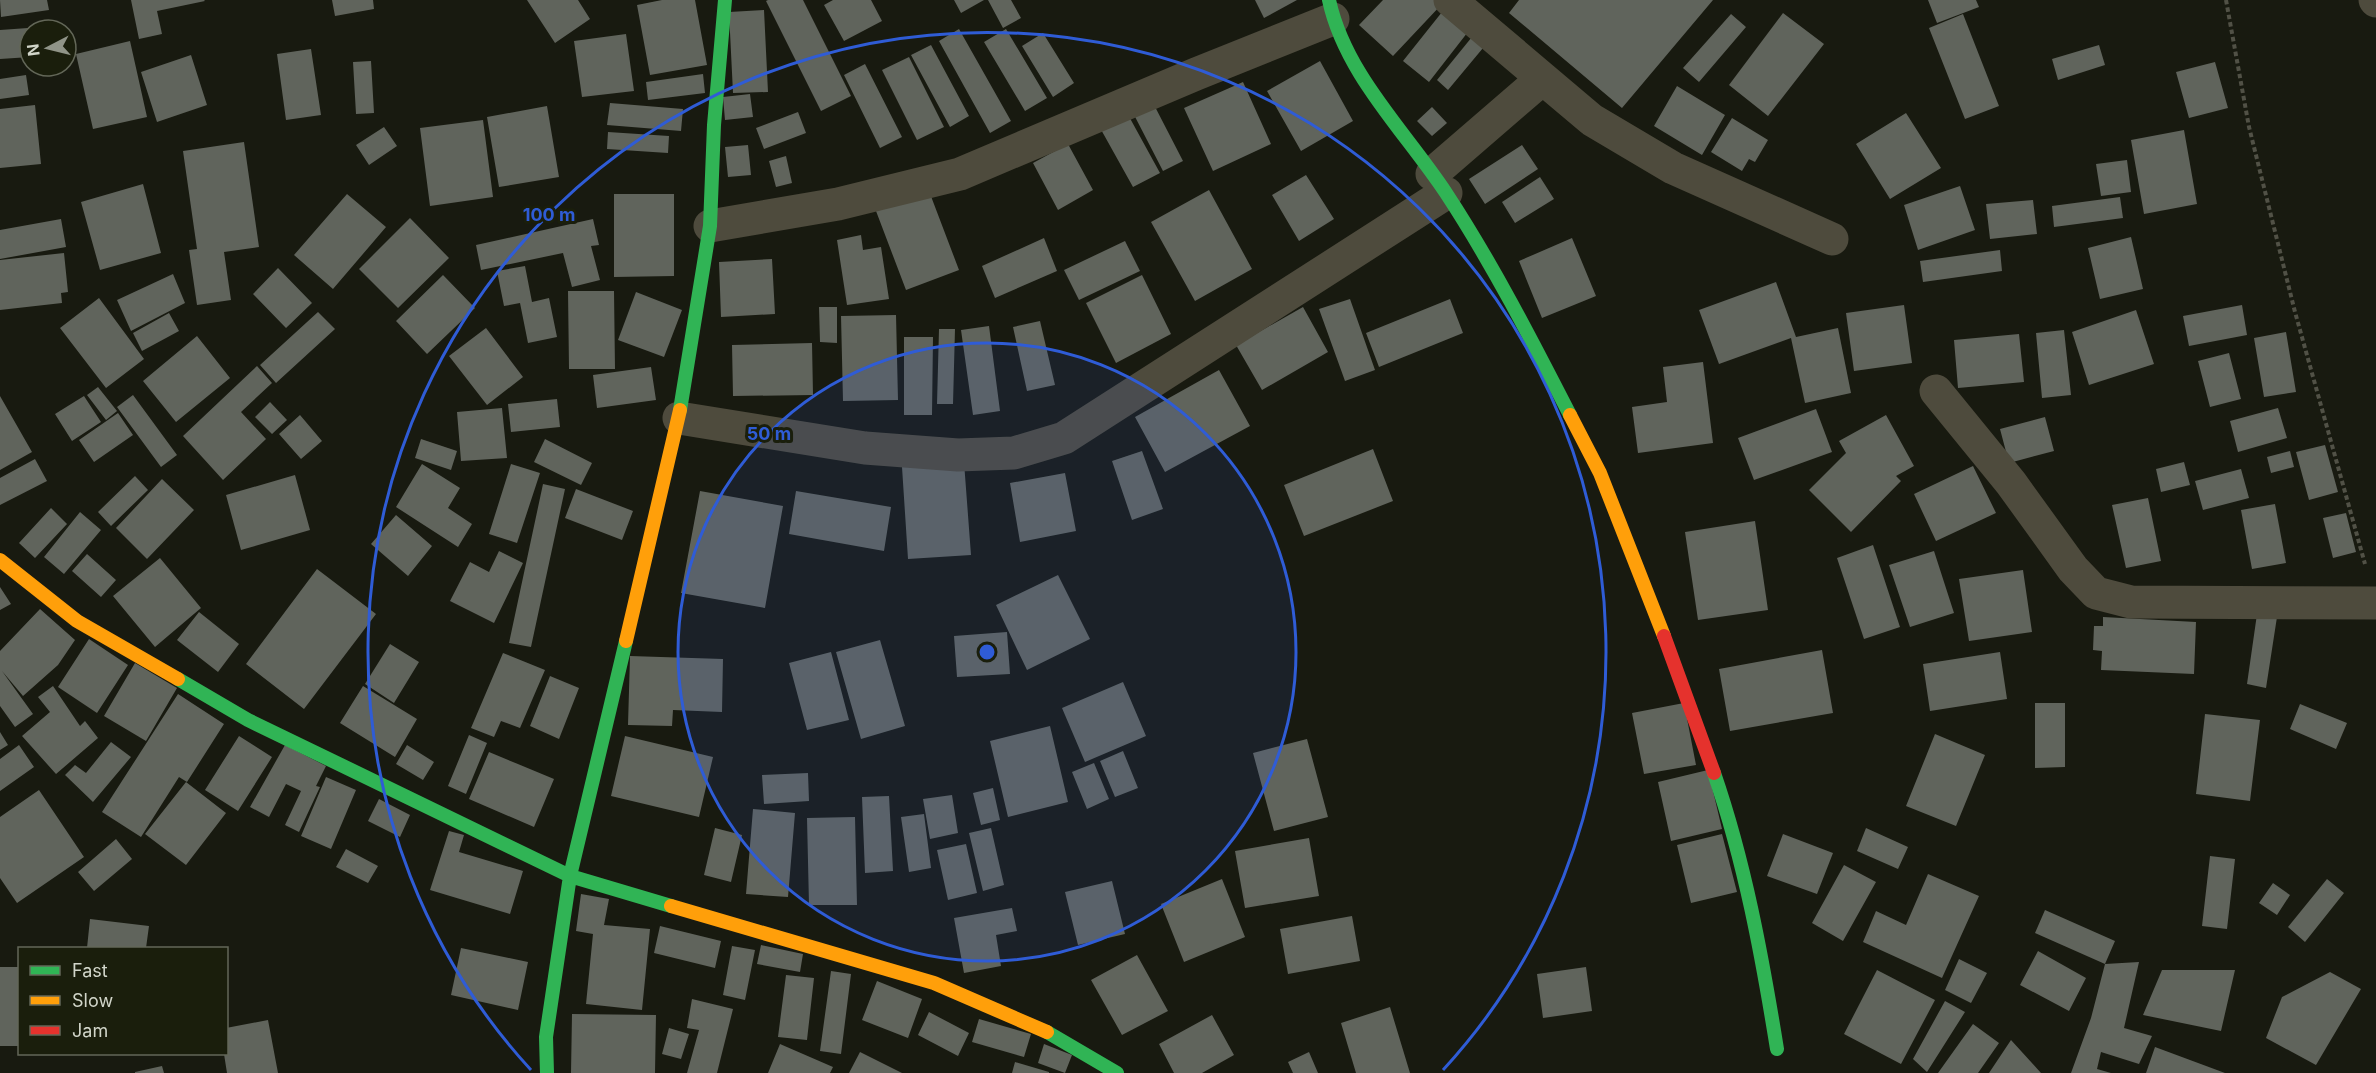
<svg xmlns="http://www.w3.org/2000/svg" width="2376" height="1073" viewBox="0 0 2376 1073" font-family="Inter,sans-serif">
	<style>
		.building { fill: #60645c }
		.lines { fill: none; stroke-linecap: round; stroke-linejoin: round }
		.path { stroke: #515146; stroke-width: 4; stroke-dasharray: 4.5 3; stroke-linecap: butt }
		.street { stroke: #4e4b3d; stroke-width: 33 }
		.fast { stroke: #30b455; stroke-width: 14 }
		.slow { stroke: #ff9f0a; stroke-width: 14 }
		.jam { stroke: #e5322d; stroke-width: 14 }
		.ring { fill: none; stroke: #2f5cd6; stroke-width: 3 }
		.centre { fill: #2f5cd6; stroke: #1a1e0c; stroke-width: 3 }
		.ring-label { font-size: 18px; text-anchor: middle; font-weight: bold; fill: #2f5cd6; stroke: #1a1e0c; stroke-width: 6; stroke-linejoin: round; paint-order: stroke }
	</style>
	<rect width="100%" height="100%" fill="#181a10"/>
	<!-- building -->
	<path class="building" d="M0,0H47L49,10L1,17Z
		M131,0H204L205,1L157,11L162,34L139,39Z
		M332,0H373L374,9L335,16Z
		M527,0H578L590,19L555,43Z
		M662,0H695L707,65L650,75L637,5Z
		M768,0H803L851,96L821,111L766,1Z
		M833,0H871L882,21L844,41L824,5Z
		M954,0H984L961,13Z
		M988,0H1011L1021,18L1003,28Z
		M1255,0H1297L1264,18Z
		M1383,0H1437L1442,4L1393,56L1359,25Z
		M1519,0H1713L1622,108L1509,13Z
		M1928,0H1976L1979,7L1937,23Z
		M1446,7L1471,28L1429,82L1403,61Z
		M764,10L768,92L733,93L729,12Z
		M1783,13L1824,44L1768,116L1729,85Z
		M1731,14L1746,27L1699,82L1683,68Z
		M1963,14L1999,106L1965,119L1929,28Z
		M42,27V30H30V57L0,59V30Z
		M959,29L1011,121L990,133L939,41Z
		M1006,29L1047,98L1025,111L984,42Z
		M1476,32L1488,42L1448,90L1437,80Z
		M1043,33L1074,83L1053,97L1022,46Z
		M626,34L634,91L582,97L574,41Z
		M130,41L147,117L93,129L76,54Z
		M931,45L969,116L950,127L911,55Z
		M2099,45L2105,65L2058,80L2052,59Z
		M311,49L321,115L286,120L277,54Z
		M191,55L207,105L157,122L141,72Z
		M909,57L944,127L917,140L882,70Z
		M371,61L374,113L356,114L353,62Z
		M1320,61L1353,121L1301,151L1267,91Z
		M2215,62L2228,108L2189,118L2176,72Z
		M865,64L902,137L880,148L844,75Z
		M703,74L705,93L648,100L646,82Z
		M26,75L29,95L0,99V79Z
		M1243,82L1271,144L1213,171L1184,108Z
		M1677,86L1725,115L1702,155L1654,126Z
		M750,94L753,117L725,120L723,97Z
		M1151,99L1183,161L1163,171L1131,109Z
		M610,103L683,109L681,131L607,125Z
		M35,105L41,164L0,168V109Z
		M547,106L559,177L499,187L487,117Z
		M1432,107L1447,123L1432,136L1417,121Z
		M1126,111L1160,173L1133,187L1099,126Z
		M798,112L806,133L764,149L756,128Z
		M1906,113L1941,168L1890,199L1856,144Z
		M1732,118L1768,140L1755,162L1749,159L1742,171L1711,152Z
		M483,120L493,197L430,206L420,128Z
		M384,127L397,146L369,165L356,145Z
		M2184,130L2197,204L2144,214L2131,140Z
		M608,132L669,136L668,153L607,149Z
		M244,142L259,247L224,252L231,300L197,305L189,250L197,249L183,151Z
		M1068,144L1093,190L1058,210L1033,163Z
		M748,145L751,175L728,177L725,147Z
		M1522,145L1538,169L1485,204L1469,179Z
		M786,156L792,183L776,187L769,161Z
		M2127,160L2131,192L2101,196L2096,164Z
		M1306,175L1334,219L1299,241L1272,195Z
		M1540,177L1554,199L1515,223L1502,202Z
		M143,184L161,253L100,270L81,202Z
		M1960,186L1975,230L1918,250L1904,205Z
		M1209,190L1252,269L1195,301L1151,222Z
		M929,191L959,270L906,290L876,211Z
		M347,194L386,227L333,289L294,255Z
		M614,194H674V276L614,277Z
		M2120,197L2123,218L2054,227L2052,206Z
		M2033,200L2037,234L1990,239L1986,204Z
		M410,218L449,258L398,308L359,269Z
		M61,219L66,247L0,259V230Z
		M593,219L599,245L591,246L600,280L572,287L563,253L481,270L476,245Z
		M861,235L863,250L881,247L889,299L847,305L837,240Z
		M2131,237L2143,289L2100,299L2088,248Z
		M1044,238L1057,271L995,298L982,266Z
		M1572,238L1596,296L1542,318L1519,261Z
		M1125,241L1140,271L1079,300L1064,270Z
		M2000,250L2002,271L1923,282L1920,261Z
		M64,253L68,292L61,293L62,303L0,310V260Z
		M772,259L775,314L721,317L719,262Z
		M525,266L532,302L549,298L557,337L528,343L520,303L504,306L497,271Z
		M278,268L312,303L286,328L253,294Z
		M173,274L185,303L131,331L117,300Z
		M443,275L475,308L427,354L396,321Z
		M1142,275L1171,334L1116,363L1086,303Z
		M1776,282L1796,337L1838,328L1851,393L1805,403L1791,338L1719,364L1699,310Z
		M568,291H614L615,369H569Z
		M636,292L682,310L664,357L618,340Z
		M99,298L144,359L106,388L60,328Z
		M1350,299L1375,370L1345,381L1319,309Z
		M1450,299L1463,333L1379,367L1366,333Z
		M1904,305L1912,363L1854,371L1846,313Z
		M2242,305L2247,335L2189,346L2183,316Z
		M819,307H837V343L820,342Z
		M1303,307L1328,352L1262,390L1236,345Z
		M2136,310L2154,364L2089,385L2072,332Z
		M318,312L335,329L276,383L260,365Z
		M169,313L179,331L142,351L133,333Z
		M896,315L898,400L843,401L841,316Z
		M1040,321L1055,385L1027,391L1013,327Z
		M989,326L1000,411L973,415L961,330Z
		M486,328L523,377L487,405L449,356Z
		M939,329H955L953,404H937Z
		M2064,330L2071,395L2042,398L2036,333Z
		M2286,332L2296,392L2264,397L2254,338Z
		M2019,334L2024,382L1958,388L1954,340Z
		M197,336L230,378L176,422L143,381Z
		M904,337H933L932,415H904Z
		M812,343L813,395L733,396L732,345Z
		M2229,353L2241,399L2210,407L2198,361Z
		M1703,362L1713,443L1638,453L1632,407L1667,402L1663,367Z
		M257,366L272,383L241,412L266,439L223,480L183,436Z
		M651,367L656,400L597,408L593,375Z
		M1219,370L1250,426L1165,472L1135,417Z
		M98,387L117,411L106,420L87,395Z
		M133,395L177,455L161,467L117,407Z
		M0,396L32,452L0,470Z
		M84,396L101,422L72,441L55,414Z
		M557,399L560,427L511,432L508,404Z
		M270,402L287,420L272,434L255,417Z
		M502,408L507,458L461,461L457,412Z
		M2278,408L2287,438L2238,452L2230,421Z
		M1816,409L1832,452L1754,480L1738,438Z
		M118,413L133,435L94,462L79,440Z
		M300,415L322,441L301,459L279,434Z
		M1886,415L1914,466L1896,476L1901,481L1851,532L1809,490L1846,453L1839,441Z
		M2045,417L2054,451L2009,463L2000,429Z
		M421,439L457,451L451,470L415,458Z
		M545,439L592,463L581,485L534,462Z
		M2325,445L2338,492L2309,500L2296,452Z
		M1373,449L1393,501L1304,536L1284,485Z
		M1142,451L1163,509L1132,520L1112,461Z
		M2290,451L2294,467L2271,473L2267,457Z
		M35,459L47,481L0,505V478Z
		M964,462L971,555L908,559L902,467Z
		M2184,462L2190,485L2161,492L2156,469Z
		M422,464L460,488L448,508L472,524L458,547L396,507Z
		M511,464L540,473L517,543L489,534Z
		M1973,466L1996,513L1936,541L1914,494Z
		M2241,469L2249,498L2203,510L2195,481Z
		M1065,473L1076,531L1020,542L1010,483Z
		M295,475L310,530L241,550L226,495Z
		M135,476L148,490L111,526L98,512Z
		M162,479L194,510L147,559L116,528Z
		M543,484L565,489L531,647L509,643Z
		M576,489L633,511L622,540L565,518Z
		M700,491L783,506L765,608L681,593Z
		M796,491L891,507L884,551L789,534Z
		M2148,498L2161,561L2126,568L2112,505Z
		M2275,504L2286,563L2252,569L2241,510Z
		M51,508L67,524L35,558L19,543Z
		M80,512L101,530L64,574L44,557Z
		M2346,513L2356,552L2333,558L2323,518Z
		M396,515L432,546L408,576L371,544Z
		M1755,521L1768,610L1698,620L1685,532Z
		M1873,545L1900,627L1864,639L1837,558Z
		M499,551L523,563L494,623L450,601L470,562L489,572Z
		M1934,551L1954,613L1910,627L1889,565Z
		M87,554L116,580L101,597L72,571Z
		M160,558L201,608L155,647L113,596Z
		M317,569L376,614L304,709L246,664Z
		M2023,570L2032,632L1969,641L1959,579Z
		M1058,575L1090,639L1027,670L996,605Z
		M0,587L11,604L0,610Z
		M40,609L75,640L58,665L23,696L2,671L33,714L15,727L0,706V651Z
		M199,612L239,644L218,672L177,640Z
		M2257,614L2277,617L2266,688L2247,684Z
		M2103,617L2196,622L2194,674L2101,670L2102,651L2093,650L2094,626H2103Z
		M1007,632L1010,674L957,677L954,636Z
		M89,639L128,665L97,713L58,687Z
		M880,640L905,726L861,739L836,652Z
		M390,644L419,662L394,703L365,684Z
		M1822,650L1833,713L1730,731L1719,669Z
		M831,652L849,720L807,730L789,663Z
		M2000,652L2007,699L1930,711L1923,664Z
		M503,653L545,670L520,728L501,721L494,737L471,728Z
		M630,656L723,659L722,712L673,710L672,726L628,725Z
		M135,663L177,688L146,741L104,716Z
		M550,676L579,688L559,739L530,726Z
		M1123,682L1146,736L1085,762L1062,708Z
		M53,686L80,726L85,721L98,738L56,774L22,736L50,712L38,697Z
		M363,686L417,719L395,757L340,723Z
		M178,694L224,724L187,782L179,777L141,837L102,812Z
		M1684,703L1696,765L1644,774L1632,713Z
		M2035,703H2065V767L2035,768Z
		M2300,704L2347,723L2336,749L2290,729Z
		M2205,714L2260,720L2250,801L2196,794Z
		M1050,726L1068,802L1008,817L990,741Z
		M0,732L8,745L0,750Z
		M1935,734L1985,755L1956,826L1906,806Z
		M469,735L487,743L466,794L448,786Z
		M239,736L272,757L238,811L205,790Z
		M625,736L713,757L699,817L611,796Z
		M1307,739L1328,817L1274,831L1253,753Z
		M111,742L131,757L93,802L65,775L75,765L86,773Z
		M19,745L34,767L0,791V759Z
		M285,745L326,766L316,786L320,787L299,832L285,825L301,791L286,784L269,817L250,807Z
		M407,745L434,762L423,780L396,764Z
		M1123,751L1138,788L1115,797L1100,761Z
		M489,752L554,779L534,827L469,799Z
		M1094,763L1109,799L1087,809L1072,772Z
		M1708,770L1722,829L1671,841L1658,782Z
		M808,773L809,801L764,804L762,775Z
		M326,777L356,790L331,849L301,836Z
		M186,782L226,813L186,865L145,834Z
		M993,788L1000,820L981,825L973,793Z
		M39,790L84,857L17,903L0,878V817Z
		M952,795L958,833L930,839L923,799Z
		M889,796L893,871L865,873L862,797Z
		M379,799L410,815L400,837L368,821Z
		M753,809L795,813L788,897L746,894Z
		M924,814L931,868L909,872L901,817Z
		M855,817L857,905H809L807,818Z
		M715,828L742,835L731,882L704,875Z
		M991,828L1004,885L983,891L969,833Z
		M1866,828L1908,847L1898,869L1857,851Z
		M449,831L464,835L459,852L523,871L510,914L430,890Z
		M1722,834L1737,892L1691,903L1677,845Z
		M1783,834L1833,853L1817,894L1767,876Z
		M1309,838L1319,896L1245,908L1235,851Z
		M116,839L132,859L94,891L78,872Z
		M966,844L977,893L948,900L937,850Z
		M346,849L378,866L368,883L336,867Z
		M2210,856L2235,859L2227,929L2202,926Z
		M1844,865L1876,882L1843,941L1812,923Z
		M1928,874L1979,896L1942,978L1863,942L1876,911L1906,925Z
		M1222,879L1245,937L1184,962L1161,904Z
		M2327,879L2344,893L2305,942L2288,927Z
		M1112,881L1125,934L1078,945L1065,892Z
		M2273,883L2290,895L2277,915L2259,903Z
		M581,894L609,899L604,925L650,929L642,1010L586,1004L593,934L576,931Z
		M1012,908L1017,931L996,935L1001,966L964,973L954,918Z
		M2045,910L2115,941L2105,964L2035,933Z
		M1352,916L1360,961L1288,974L1280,929Z
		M90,919L149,926L146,948H87Z
		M660,926L721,941L715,968L654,953Z
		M761,945L803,954L800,972L757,964Z
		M732,946L755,950L745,1000L723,995Z
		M461,948L528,962L518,1010L451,995Z
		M2038,951L2086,978L2069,1011L2020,985Z
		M1137,955L1168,1011L1122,1035L1091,980Z
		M1959,959L1987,973L1971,1003L1945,990Z
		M2139,962L2124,1028L2152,1036L2139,1064L2101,1052L2097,1069L2111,1073H2071L2091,1018L2105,964Z
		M0,967H20V1046H0Z
		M1586,967L1592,1011L1543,1018L1537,974Z
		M1877,970L1935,1000L1901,1064L1844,1034Z
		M2162,970H2235L2221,1031L2143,1015Z
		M831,971L851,974L841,1054L820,1051Z
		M2330,972L2361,989L2316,1065L2266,1038L2282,997Z
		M786,975L814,978L807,1040L778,1037Z
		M877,981L922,999L908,1038L862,1020Z
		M692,999L733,1009L717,1073H687L699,1030L687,1028Z
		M1945,1001L1965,1012L1927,1072L1913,1059Z
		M1390,1007L1410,1073H1356L1341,1023Z
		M929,1012L969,1033L958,1056L918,1035Z
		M572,1014L656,1015L655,1073H571Z
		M1212,1015L1234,1055L1202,1073H1174L1159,1044Z
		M979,1019L1031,1034L1024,1057L972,1042Z
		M268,1020L278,1073H227L224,1054H226V1028Z
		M1973,1024L1999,1043L1978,1073H1938Z
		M669,1028L689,1034L681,1059L662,1054Z
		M2011,1040L2041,1073H1989Z
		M780,1044L833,1067L830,1073H768Z
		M1044,1044L1072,1055L1065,1073L1038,1063Z
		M2155,1047L2225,1073H2146Z
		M860,1052L902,1073H849Z
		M1309,1052L1318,1073H1293L1288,1062Z
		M1015,1062L1049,1072V1073H1012Z
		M162,1066L164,1073H135V1072Z"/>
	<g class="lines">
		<!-- path -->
		<path class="path" d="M2226,0L2249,127L2295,312L2365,564"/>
		<!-- street -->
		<path class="street" d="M1450,0L1592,120L1673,168L1832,239
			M2375,0L2376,1
			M1432,174L1542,79
			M710,226L838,204L960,174L1196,74L1333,19
			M1936,391L2011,483L2073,569L2096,593L2131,602L2376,603
			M679,418L865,448L958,455L1014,453L1064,438L1446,193"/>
		<!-- fast -->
		<path class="fast" d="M1329,0C1345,74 1405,131 1446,193C1492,263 1531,339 1570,415
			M680,410L710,226L714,125L725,0
			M178,679L248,720L570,876L671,906
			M1714,773C1745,863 1762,956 1777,1049
			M1047,1032L1117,1073
			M547,1073L546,1037L570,876L626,641"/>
		<!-- slow -->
		<path class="slow" d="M1570,415L1600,473L1664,636
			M0,560L77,621L178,679
			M626,641L680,410
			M671,906L934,983L1047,1032"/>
		<!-- jam -->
		<path class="jam" d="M1664,636L1714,773"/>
	</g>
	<!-- distance rings -->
	<circle cx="987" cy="652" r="309" fill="#2f5cd6" fill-opacity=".12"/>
	<g class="ring">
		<circle cx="987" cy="652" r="309"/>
		<path d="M531 1070A619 619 0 1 1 1443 1070"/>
	</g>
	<circle cx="987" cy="652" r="9" class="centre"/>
	<g class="ring-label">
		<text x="549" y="221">100 m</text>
		<text x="769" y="440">50 m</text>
	</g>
	<!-- legend -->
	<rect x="18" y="947" width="210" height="108" fill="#1a1e0c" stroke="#636758" stroke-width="1.5"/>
	<rect x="30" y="966" width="30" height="9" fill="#30b455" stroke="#636758" stroke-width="1.5"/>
	<text x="72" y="977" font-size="18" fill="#d1d5c9">Fast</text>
	<rect x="30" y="996" width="30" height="9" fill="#ff9f0a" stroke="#636758" stroke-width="1.5"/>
	<text x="72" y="1007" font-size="18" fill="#d1d5c9">Slow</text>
	<rect x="30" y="1026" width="30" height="9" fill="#e5322d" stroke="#636758" stroke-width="1.5"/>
	<text x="72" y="1037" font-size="18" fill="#d1d5c9">Jam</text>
	<!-- north arrow -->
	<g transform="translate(48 48) rotate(263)"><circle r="28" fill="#1a1e0c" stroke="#636758" stroke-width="1.5"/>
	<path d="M0-4.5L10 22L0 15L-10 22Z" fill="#909488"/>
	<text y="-9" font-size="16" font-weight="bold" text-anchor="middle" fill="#d1d5c9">N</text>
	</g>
</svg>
